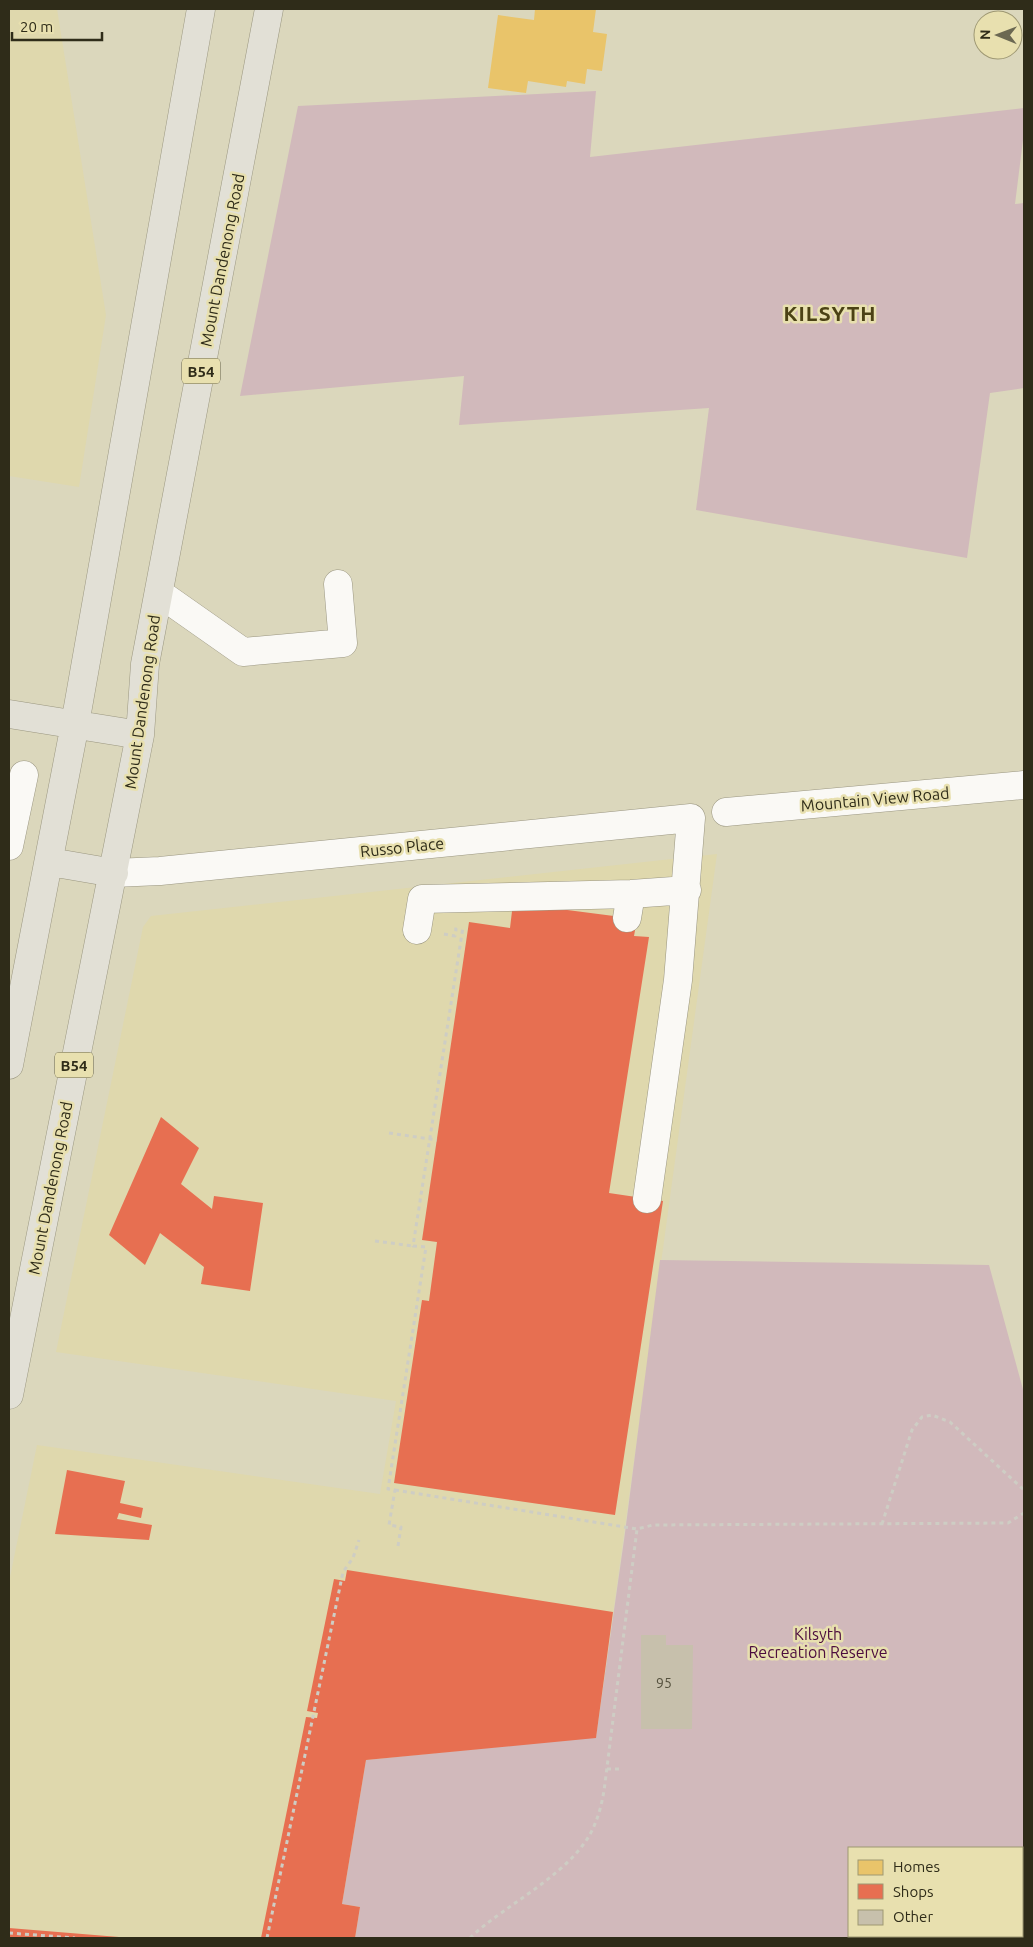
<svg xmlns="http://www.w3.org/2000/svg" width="1033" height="1947" viewBox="0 0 1033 1947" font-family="Ubuntu,sans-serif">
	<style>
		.built { fill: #dfd8ad }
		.green { fill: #d1b9bb; fill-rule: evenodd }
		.homes { fill: #e9c46a }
		.shops { fill: #e76f51 }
		.building { fill: #c7c0ac }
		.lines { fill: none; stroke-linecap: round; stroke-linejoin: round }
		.minor-casing { stroke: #9a9681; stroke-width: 29 }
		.major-casing { stroke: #9b9780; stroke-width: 29 }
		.path { stroke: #cecdc4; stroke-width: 3; stroke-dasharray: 4 4; stroke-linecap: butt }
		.minor { stroke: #faf9f5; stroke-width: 28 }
		.major { stroke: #e2e0d6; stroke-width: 28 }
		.labels { text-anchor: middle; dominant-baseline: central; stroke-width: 5; stroke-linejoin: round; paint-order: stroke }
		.number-label { font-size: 14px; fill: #55513e }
		.shield { fill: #e8e0af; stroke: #666246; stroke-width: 1 }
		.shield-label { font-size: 15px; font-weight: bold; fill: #2f2c19 }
		.street-label { font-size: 16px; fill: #2f2c19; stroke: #e8e0af }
		.park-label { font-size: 16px; fill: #4c0c3e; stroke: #e8e0af }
		.district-label { font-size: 21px; font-weight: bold; letter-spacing: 1px; fill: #4b4215; stroke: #e8e0af }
	</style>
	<rect width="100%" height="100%" fill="#dbd7bc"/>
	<!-- built -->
	<path class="built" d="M9,9H57L106,315L79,487L9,476Z
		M717,854L596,1738L366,1760L342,1904L360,1907L355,1938H9V1582L37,1445L380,1494L396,1401L56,1352L143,927L151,916Z"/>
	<!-- green -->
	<path class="green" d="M596,91L590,157L1024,108V132L1015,204L1024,203V388L990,393L967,558L696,510L709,408L459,425L464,376L240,396L298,106Z
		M660,1260L989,1265L1024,1393V1938H355L360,1907L342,1904L366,1760L596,1737L625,1533ZM849,1848H1022V1936H849Z"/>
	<!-- homes -->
	<path class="homes" d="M535,9H596L593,32L607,34L602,71L587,69L585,84L567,81L566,87L528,81L526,93L488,88L498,15L534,20Z"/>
	<!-- shops -->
	<path class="shops" d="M513,903L637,919L634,936L649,937L609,1193L663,1201L615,1515L394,1483L422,1300L429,1301L437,1242L422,1240L469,922L510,928Z
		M161,1117L199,1148L181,1184L212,1209L214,1196L263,1203L250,1291L201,1284L204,1267L160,1233L145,1265L109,1235Z
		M67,1470L125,1481L120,1503L143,1508L141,1518L119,1513L117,1519L152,1525L149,1540L55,1534Z
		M347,1570L613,1612L596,1738L366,1760L342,1904L360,1907L355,1938H261L306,1717L317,1718L318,1713L307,1711L334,1579L345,1581Z
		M9,1928L119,1937L118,1938H9Z"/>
	<!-- building -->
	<path class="building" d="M641,1635H666V1645H693L692,1729H641Z"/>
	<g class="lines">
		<defs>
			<path id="minor" d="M159,593L243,652L343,643L338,584
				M726,812L1024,785
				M9,846L24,775
				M114,873L160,871L691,818L678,980L647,1199
				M627,918L631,894
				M417,930L422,899L631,894L687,890"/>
			<path id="major" d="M9,714L140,735
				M50,862L114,873
				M9,1065L75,724L201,9
				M9,1395L140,735L145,664L269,9"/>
		</defs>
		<!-- minor casing -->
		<use href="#minor" class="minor-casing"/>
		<!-- major casing -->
		<use href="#major" class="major-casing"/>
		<!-- path -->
		<path class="path" d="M444,934L455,936L456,929H453
			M389,1133L437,1140
			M375,1241L413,1246
			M395,1490L637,1529L653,1525L1008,1523L1024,1513
			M882,1524L912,1430L922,1417L932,1415L950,1422L1024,1490
			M398,1546L401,1527L389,1525L395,1490L388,1489L426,1247L413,1246L463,927
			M607,1769H623
			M9,1933L75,1938
			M267,1938L343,1572L353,1558L359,1540
			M470,1938C506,1903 579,1871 596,1821C600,1812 602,1801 604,1791L637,1529"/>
		<!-- minor -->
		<use href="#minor" class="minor"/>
		<!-- major -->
		<use href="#major" class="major"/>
	</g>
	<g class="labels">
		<!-- number labels -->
		<g class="number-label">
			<text x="664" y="1683">95</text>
		</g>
		<!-- shield labels -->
		<g class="shield">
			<rect x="182" y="358.5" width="38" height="25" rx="4"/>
			<rect x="55" y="1052.5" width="38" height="25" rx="4"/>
		</g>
		<g class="shield-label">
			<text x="201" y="371">B54</text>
			<text x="74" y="1065">B54</text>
		</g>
		<!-- street labels -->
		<g class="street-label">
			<text transform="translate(222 260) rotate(-79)">Mount Dandenong Road</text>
			<text transform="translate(142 702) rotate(-82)">Mount Dandenong Road</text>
			<text transform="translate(875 799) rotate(-5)">Mountain View Road</text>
			<text transform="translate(402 847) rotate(-6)">Russo Place</text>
			<text transform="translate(50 1188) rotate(-79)">Mount Dandenong Road</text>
		</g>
		<!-- park labels -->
		<g class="park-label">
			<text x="818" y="1634">Kilsyth<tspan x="818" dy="18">Recreation Reserve</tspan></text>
		</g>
		<!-- district labels -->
		<g class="district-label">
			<text x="830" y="313">KILSYTH</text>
		</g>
	</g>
	<!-- border -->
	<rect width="1033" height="1947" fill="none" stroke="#2f2c19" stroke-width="20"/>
	<!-- legend -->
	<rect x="848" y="1847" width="175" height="90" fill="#e8e0af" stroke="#9e9873"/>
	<rect x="858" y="1860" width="25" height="15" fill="#e9c46a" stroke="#9e9873"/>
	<text x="893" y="1872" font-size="15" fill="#2f2c19">Homes</text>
	<rect x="858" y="1884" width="25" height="15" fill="#e76f51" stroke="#9e9873"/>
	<text x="893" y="1897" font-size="15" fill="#2f2c19">Shops</text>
	<rect x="858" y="1910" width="25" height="15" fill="#c7c0ac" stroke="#9e9873"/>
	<text x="893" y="1922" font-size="15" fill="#2f2c19">Other</text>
	<!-- north arrow -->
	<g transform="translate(998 35) rotate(271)"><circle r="24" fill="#e8e0af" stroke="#9e9873"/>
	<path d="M0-4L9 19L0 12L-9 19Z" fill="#6b6852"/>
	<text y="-8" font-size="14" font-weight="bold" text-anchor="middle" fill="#2f2c19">N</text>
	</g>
	<!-- scale -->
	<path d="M12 32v8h90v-8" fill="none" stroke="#2f2c19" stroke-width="2.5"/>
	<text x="20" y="32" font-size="15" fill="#2f2c19" stroke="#e8e0af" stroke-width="4" paint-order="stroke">20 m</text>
</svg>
